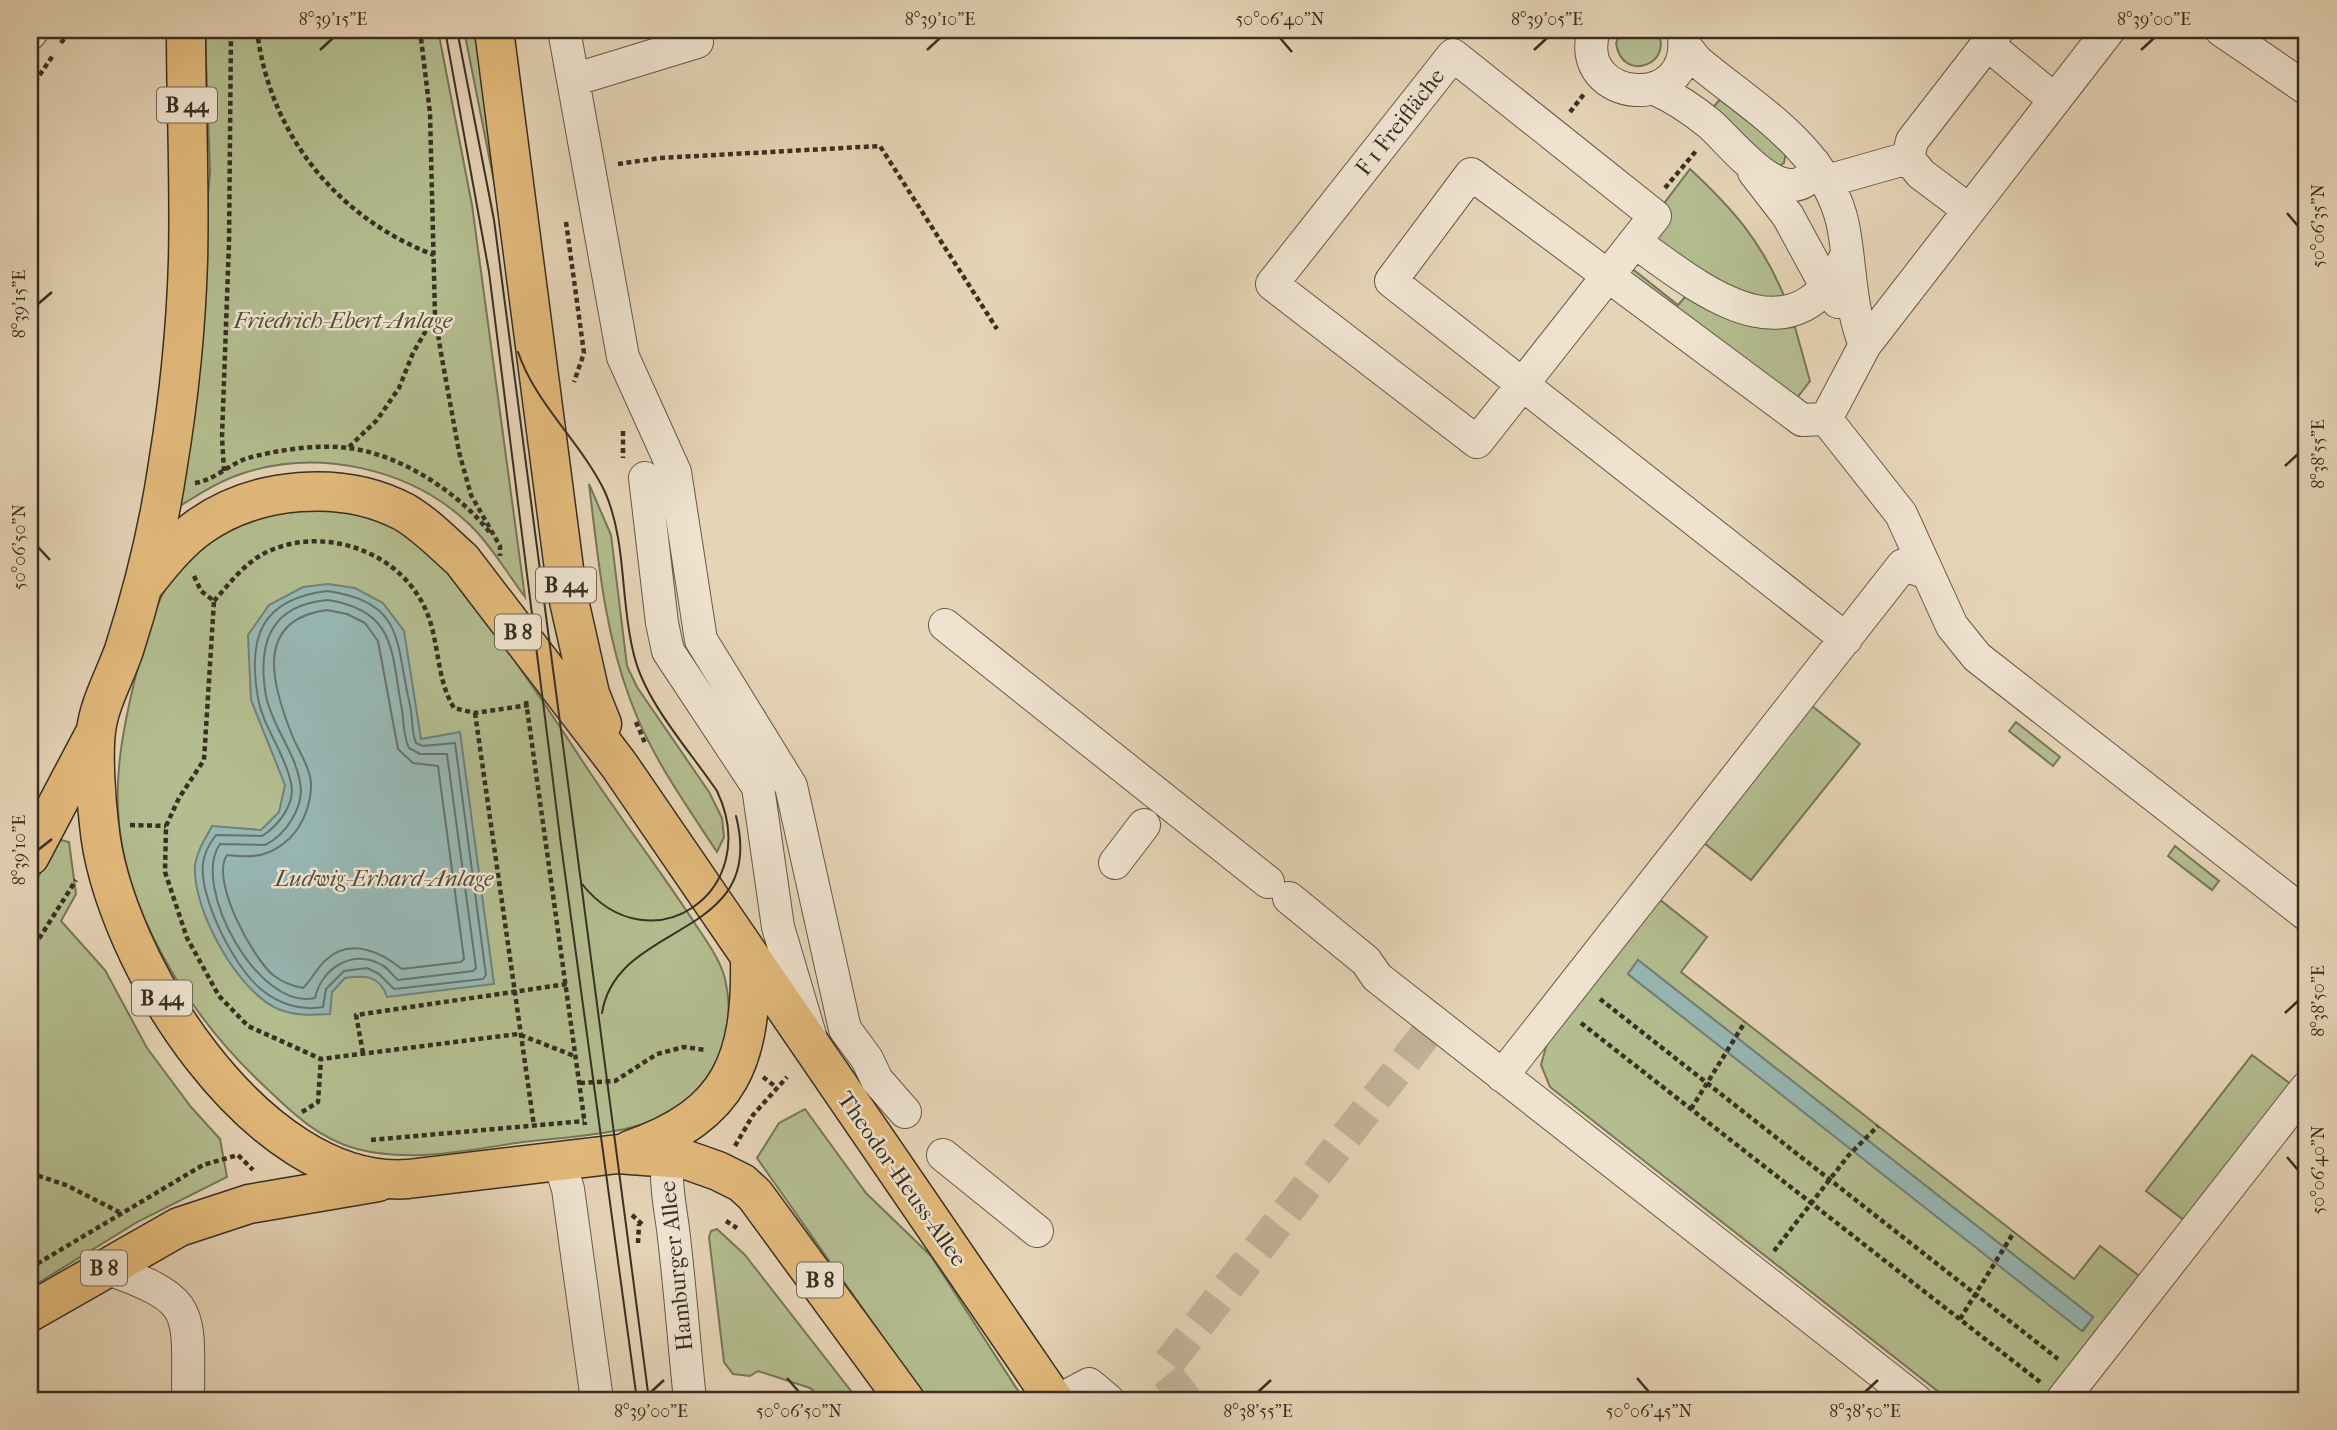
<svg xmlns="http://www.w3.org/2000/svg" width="2337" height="1430" viewBox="0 0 2337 1430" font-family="'IM FELL French Canon',serif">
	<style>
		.green { fill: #b3bd8f; stroke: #767659; stroke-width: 2; fill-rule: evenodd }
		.water { fill: #97b7b3; stroke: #718179; stroke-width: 2 }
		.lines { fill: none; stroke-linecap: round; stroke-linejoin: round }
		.shore { stroke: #68736b; stroke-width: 2 }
		.minor-tunnel { stroke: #c3b399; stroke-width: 32; stroke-dasharray: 32 16; stroke-linecap: butt }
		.minor-casing { stroke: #645848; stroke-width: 34 }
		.major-casing { stroke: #382f23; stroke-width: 41 }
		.path { stroke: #382f23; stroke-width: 4.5; stroke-dasharray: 5 3.5; stroke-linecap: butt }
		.minor { stroke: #efe3d0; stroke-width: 32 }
		.major { stroke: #e3ba7b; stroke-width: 38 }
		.tram { stroke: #382f23; stroke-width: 2 }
		.ticks { fill: none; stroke: #382f23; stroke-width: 2.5 }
		.labels { text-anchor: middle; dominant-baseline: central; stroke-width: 5; stroke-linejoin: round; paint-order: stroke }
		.shield { fill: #efe3d0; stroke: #6f6557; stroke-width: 2 }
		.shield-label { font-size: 21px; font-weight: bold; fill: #382f23 }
		.street-label { font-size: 23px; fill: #382f23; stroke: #efe3d0 }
		.park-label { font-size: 23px; font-style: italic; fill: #514b39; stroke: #efe3d0 }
		.neatline { fill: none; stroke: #382f23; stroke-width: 2.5 }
		.ticks-label { font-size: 18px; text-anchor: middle; fill: #382f23 }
	</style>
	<rect width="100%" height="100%" fill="#e6d4b6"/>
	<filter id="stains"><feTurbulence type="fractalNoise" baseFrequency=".00286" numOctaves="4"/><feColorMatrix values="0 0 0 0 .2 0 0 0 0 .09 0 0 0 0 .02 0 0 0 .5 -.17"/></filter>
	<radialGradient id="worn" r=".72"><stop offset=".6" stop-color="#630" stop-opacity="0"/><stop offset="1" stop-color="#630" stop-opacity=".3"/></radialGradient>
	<!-- green -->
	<path class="green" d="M205,30H438L472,205L525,597C507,573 491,545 470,525C411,468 318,448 241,474C217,482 196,496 175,509L195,347L210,172Z
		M464,30H479L499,207Z
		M1621,30H1656C1677,63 1622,85 1616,43Z
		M1723,96L1786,152L1784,163L1779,166L1771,164L1709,112Z
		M1690,169C1732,208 1762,242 1784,296L1756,299L1708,277L1644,230Z
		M1620,259L1678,305L1685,297C1721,320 1752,330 1795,327L1810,381L1793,403L1612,268Z
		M589,484L611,535L627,666L637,687L709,792L722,818L724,837L717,852C685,803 650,755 630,699C604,630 598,557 589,484Z
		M282,509C335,510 379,508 422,543C447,564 466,593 485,619C520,667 553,716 585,765C620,818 658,867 692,919C704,938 720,958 725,979C736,1028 721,1070 684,1103C647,1135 571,1136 523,1142C469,1150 411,1163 357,1149C318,1139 289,1110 261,1083C190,1016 122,910 118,809C116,766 124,725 134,683C148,622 166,558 226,527C243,519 264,515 282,509Z
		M1812,706L1860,744L1751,880L1704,843Z
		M2016,722L2060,757L2053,766L2009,731Z
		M61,840L69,842L76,894L61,921L105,970L147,1048L191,1107L220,1139L227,1177L139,1221L30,1288V894L55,843Z
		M2175,846L2219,881L2212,890L2168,856Z
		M1659,899L1707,937L1681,972L2074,1279L2100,1246L2142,1278L2045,1400H1949L1550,1087L1541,1065L1547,1043ZM1638,960L2093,1317L2083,1331L1628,974Z
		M2252,1055L2292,1085L2185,1221L2146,1191Z
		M805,1109L866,1193L931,1256L1024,1400H927L757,1158L779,1123Z
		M717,1229L745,1255L858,1400H825L810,1388L758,1371L750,1376L733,1374L724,1362L709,1237L711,1231Z"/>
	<!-- water -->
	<path class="water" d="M328,584L355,588L383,603L404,631L421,739L460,732L494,984L387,997C380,975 364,975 345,978L332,992L330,1014C312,1015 295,1016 278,1009C237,991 192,909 195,865C197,851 205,839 212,826L261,830L279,812L285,785L251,700L248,635L269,605L303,587Z
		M1638,960L2093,1317L2082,1331L1628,974Z"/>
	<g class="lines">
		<!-- shore -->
		<path class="shore" d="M327,591C406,602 395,643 410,705C413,718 411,731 416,743L423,746L455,743L486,975L483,979L394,989L379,974L367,968L344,971L326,989L323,1007C301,1011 279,1004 262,990C235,969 199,898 203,864C204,853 209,844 216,835L262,836C278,826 296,804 291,783C285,753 263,727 258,698C247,636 262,599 327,591Z
			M328,600C397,611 391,652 402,710C404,722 403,736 409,748L420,754H447L476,968L473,971L398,980C392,975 388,968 382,965C352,948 321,969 315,998C259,1012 190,886 220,844L265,845C286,835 305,806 300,782C295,752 272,726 266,696C257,643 270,605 328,600Z
			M327,610L347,614L365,623L378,641L398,749L413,763L438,766L464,959L461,962L402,969C382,953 351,937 327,959C317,967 311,981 303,988C292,986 282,982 273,975C252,957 210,880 227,855C254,858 270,857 290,838C303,825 311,804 311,785C311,769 298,750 292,735C272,685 253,620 327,610Z"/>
		<!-- minor-tunnel -->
		<path class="minor-tunnel" d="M1187,1400L1163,1370L1427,1033"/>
		<defs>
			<path id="minor" d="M564,30L623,357L675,472L701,640L791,786L845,1029L867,1059L877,1080L905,1112
				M1594,30C1571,104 1699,116 1683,30
				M2221,30L2307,89
				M30,34L33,30
				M1987,44L2055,100
				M1685,46L1697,61C1752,107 1827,149 1843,225C1851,265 1849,306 1865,345L1826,419L1901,514L1952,626L1977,657L2307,915
				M1453,55L1655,216L1477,442L1272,284Z
				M573,80L697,42
				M1655,89C1675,98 1693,110 1710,124C1732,143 1784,214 1814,172V163
				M1754,172L1788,216L1827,288L1838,302
				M1827,181L1908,158
				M1969,210L1921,174L1908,158L1912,141L1998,30
				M1635,242C1703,291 1794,367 1847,254
				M1865,345L2109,30
				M1826,419L1802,420L1471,174L1391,281L1846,639
				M645,478L662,623L668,651L758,787L778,927L810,1035
				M945,625L1268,882
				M1115,863L1144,825
				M1289,898L1366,961L1377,977L1916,1400
				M1502,1076L1903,565L1925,572
				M674,1134C662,1172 668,1192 673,1229C680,1286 684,1343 690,1400
				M943,1155L1037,1231
				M555,1162L562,1170L568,1189L597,1400
				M106,1268C197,1301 188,1308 188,1400
				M1059,1400L1089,1384L1108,1400
				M2062,1400L2307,1087"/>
			<path id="major" d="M186,30C186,107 190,184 188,261C186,328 179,397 168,464C159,526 143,591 124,650C115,676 99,704 96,731C93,755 96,799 99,824C111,958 257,1190 408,1179L618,1154L684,1159L718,1171L742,1183L755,1195L905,1400
				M494,30L567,592L590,694L602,724
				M144,585C161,564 178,542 199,527C255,487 342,479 404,512C425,524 444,544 462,560L619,765L1054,1400
				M30,856L96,731
				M630,1150C732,1115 752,1059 750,958
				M30,1312L179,1227L249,1204L378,1182"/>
		</defs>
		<!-- minor casing -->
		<use href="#minor" class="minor-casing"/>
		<!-- major casing -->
		<use href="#major" class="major-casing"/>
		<!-- path -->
		<path class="path" d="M257,30C269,134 337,218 434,255
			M420,30L430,113L435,315L441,353L459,452L471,495L500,546V556
			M61,43L70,30
			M30,89L54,54
			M1570,112L1584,94
			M618,164L660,158L880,146L997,329
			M1665,188L1696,151
			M566,222L584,353L574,382
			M623,431V458
			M349,447L377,420L399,388L413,353L435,315
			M224,471L222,437L229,243L231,30
			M195,483C215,480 229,464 248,458C277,450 317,444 348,448C400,454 460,493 491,534
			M194,576L201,591L214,601L204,760L179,798L166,826L165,872L187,938L219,996L248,1026L321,1059L518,1034L577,1057
			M214,601C230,583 246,561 269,551C325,526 397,551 424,606C440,638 435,677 454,708L475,713L529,705
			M526,701L585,1125
			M475,713L534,1126
			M636,722L645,743
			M130,825L166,826
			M30,953L76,880
			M1600,999L2058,1359
			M1581,1023L2040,1382
			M363,1053L356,1015L567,984
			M763,1077L776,1087
			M580,1083L615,1081L657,1054L684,1047L706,1050
			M1691,1109L1745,1022
			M302,1112L318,1102L321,1059
			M371,1140L584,1121
			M735,1146L753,1115L787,1077
			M30,1173L66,1185L119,1212
			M632,1215L644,1226
			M726,1221L737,1228
			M638,1243L639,1224
			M1774,1251L1848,1156L1878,1126
			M30,1268L203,1165L238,1155L253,1170
			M1960,1319L2014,1232"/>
		<!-- minor -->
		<use href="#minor" class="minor"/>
		<!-- major -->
		<use href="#major" class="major"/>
		<!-- tram -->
		<path class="tram" d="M445,30L489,272L560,837L637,1400
			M457,30L494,220L649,1400
			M518,352C536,405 581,442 605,492C627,542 620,603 634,655C645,702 690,751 717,791C765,892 650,969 582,884
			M602,1013C617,919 768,941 736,816"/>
	</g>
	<!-- ticks -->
	<path class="ticks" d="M1280,38L1292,52M320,50L333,38M927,50L940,38M1534,50L1547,38M2141,50L2154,38M2287,213L2298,226M38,304L52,292M2285,466L2298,454M38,547L50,560M38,850L52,839M2285,1013L2298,1001M2287,1157L2298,1170M787,1378L799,1392M1637,1378L1649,1392M651,1392L664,1380M1258,1392L1271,1380M1865,1392L1878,1380"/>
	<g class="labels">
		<!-- shield labels -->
		<g class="shield">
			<rect x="157" y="87.5" width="60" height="35" rx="5"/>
			<rect x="536" y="567.5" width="60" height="35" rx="5"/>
			<rect x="495" y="614.5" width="46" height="35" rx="5"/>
			<rect x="132" y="980.5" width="60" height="35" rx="5"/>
			<rect x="81" y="1250.5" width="46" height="35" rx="5"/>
			<rect x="797" y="1262.5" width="46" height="35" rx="5"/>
		</g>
		<g class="shield-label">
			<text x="187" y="105">B 44</text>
			<text x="566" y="585">B 44</text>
			<text x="518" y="632">B 8</text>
			<text x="162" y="998">B 44</text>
			<text x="104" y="1268">B 8</text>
			<text x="820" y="1280">B 8</text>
		</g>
		<!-- street labels -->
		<g class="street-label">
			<text transform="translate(1400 122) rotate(-52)">F 1 Freifläche</text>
			<text transform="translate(902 1179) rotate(55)">Theodor-Heuss-Allee</text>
			<text transform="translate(676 1266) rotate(-96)">Hamburger Allee</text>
		</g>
		<!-- park labels -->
		<g class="park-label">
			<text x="343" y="320">Friedrich-Ebert-Anlage</text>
			<text x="384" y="878">Ludwig-Erhard-Anlage</text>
		</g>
	</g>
	<!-- margin -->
	<rect width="2337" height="1430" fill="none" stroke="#e6d4b6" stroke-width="77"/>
	<rect x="38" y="38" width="2260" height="1354" class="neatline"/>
	<g class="ticks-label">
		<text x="333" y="25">8°39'15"E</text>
		<text x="940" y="25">8°39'10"E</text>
		<text x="1280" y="25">50°06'40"N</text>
		<text x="1547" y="25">8°39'05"E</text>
		<text x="2154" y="25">8°39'00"E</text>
		<text transform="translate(2318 226) rotate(-90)" y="6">50°06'35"N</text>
		<text transform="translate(19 304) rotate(-90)" y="6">8°39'15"E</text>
		<text transform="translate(2318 454) rotate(-90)" y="6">8°38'55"E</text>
		<text transform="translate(19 547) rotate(-90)" y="6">50°06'50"N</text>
		<text transform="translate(19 850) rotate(-90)" y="6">8°39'10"E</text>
		<text transform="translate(2318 1001) rotate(-90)" y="6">8°38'50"E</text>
		<text transform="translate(2318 1170) rotate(-90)" y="6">50°06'40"N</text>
		<text x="651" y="1417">8°39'00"E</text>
		<text x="799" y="1417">50°06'50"N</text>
		<text x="1258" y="1417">8°38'55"E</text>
		<text x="1649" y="1417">50°06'45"N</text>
		<text x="1865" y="1417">8°38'50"E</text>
	</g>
	<rect width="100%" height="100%" filter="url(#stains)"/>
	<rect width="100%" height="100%" fill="url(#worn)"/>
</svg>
